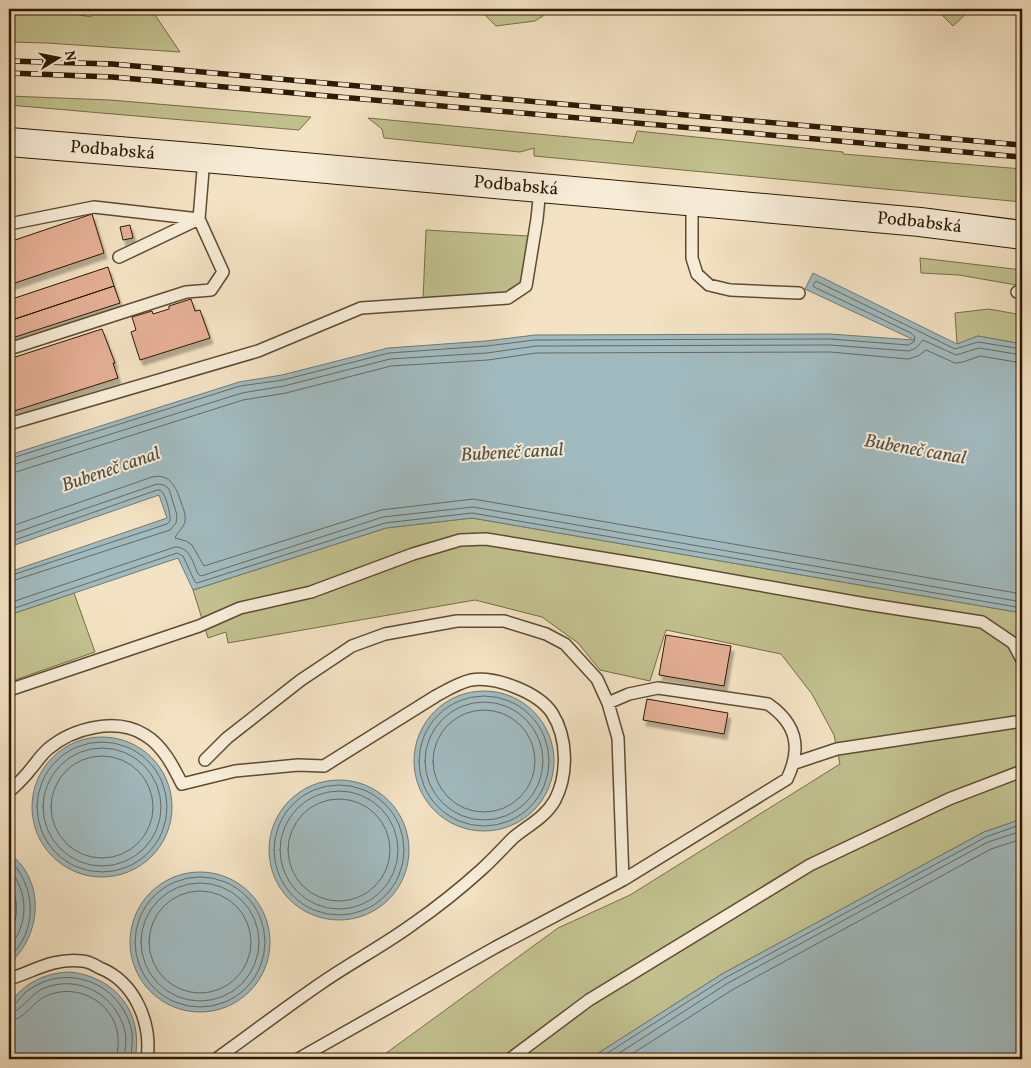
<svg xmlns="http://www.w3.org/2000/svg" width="1031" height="1068" viewBox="0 0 1031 1068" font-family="Vollkorn,serif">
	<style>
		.green { fill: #c2c18f; stroke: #776d48 }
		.water { fill: #a1babf; stroke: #727a73 }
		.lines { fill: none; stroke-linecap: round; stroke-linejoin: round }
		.shore { stroke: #666a60; stroke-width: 1 }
		.building { fill: #e5af95; stroke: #2c1902; filter: url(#shadow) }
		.lane-casing { stroke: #5e4b32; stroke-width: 14 }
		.secondary-casing { stroke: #2c1902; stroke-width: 30 }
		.lane { stroke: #f7ecd8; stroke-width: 11 }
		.secondary { stroke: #f7ecd8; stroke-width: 28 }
		.rail-casing { stroke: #2c1902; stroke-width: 5.5 }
		.rail { stroke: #f7ecd8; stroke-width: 4; stroke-dasharray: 11; stroke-linecap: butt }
		.labels { text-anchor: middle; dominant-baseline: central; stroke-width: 4; stroke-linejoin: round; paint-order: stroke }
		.street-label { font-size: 18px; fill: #2c1902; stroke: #f7ecd8 }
		.water-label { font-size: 19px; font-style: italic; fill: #555144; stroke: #f7ecd8 }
	</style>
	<defs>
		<filter id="shadow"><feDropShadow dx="3" dy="5.5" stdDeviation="1" flood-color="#0004"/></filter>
	</defs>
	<rect width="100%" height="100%" fill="#f3e2c3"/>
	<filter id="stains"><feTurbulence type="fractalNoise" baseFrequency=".004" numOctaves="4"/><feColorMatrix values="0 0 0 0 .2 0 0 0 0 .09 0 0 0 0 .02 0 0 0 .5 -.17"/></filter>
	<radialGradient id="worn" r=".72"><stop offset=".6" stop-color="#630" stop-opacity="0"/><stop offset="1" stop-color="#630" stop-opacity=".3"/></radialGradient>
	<!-- green -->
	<path class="green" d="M9,9H47L91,17L97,9H151L180,52L47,43L9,42Z
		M479,9H554L535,21L496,26Z
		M936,9H971L953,26Z
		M9,96L110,100L311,117L299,130L9,105Z
		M368,118L633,143L637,131L843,152V154L1022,169V202L534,156V148L520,152L384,138L382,129Z
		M426,230L528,236L526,286L520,296L423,300Z
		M920,258L1022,270V286L959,275L921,273Z
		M989,309L1022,315V344L978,336L957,344L955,313Z
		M472,518L1022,613V819L984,832L722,974L589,1059H378L558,928L630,895L840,764L834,735L812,694L781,654L666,630L650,681L600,670L578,643L542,617L475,600L228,643L226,632L208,638L193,590L386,528Z
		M74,593L95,652L9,682V615Z"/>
	<!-- water -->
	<path class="water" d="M813,273L957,344L978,336L1022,344V613L472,518L386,528L193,590L178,558L9,615V572L167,518L159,495L9,547V455L239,382L282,375L388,348L486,341L535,335L830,334L914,340L805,289Z
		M414 761a70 70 0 1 1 140 0a70 70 0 1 1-140 0Z
		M32 807a70 70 0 1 1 140 0a70 70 0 1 1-140 0Z
		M269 850a70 70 0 1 1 140 0a70 70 0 1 1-140 0Z
		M1022,819V1059H589L722,974L984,832Z
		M9,853C46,881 42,935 9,964Z
		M130 942a70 70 0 1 1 140 0a70 70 0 1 1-140 0Z
		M70,972C116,977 144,1013 135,1059H9V1004C24,983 44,973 70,972Z"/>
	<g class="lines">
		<!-- shore -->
		<path class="shore" d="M9,459L240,386L283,380L389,353L487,346L535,340L830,339L908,345L914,342L915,337L911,333L814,287L813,285L816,281L955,349L978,342L1022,349
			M9,466L242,393L284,386L390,359L487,353L536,346L830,345L909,351L916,348L923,340L956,355L979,348L1022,355
			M9,473L16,472L243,400L286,393L391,366L488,360L536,353L830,352L908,359L918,356L926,350L955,363L963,362L980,356L1022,363
			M9,527L152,477C170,473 176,487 181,502C183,508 186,514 185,521C184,528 177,532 175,538L186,541L192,545L204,566L381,510L473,499L1022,594
			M9,535L157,484L164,485L169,489L177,515L176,523L170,530L9,582
			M9,542L157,490C158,490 160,490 161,491C166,494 171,516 170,521L167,524L9,576
			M9,603L175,547C190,547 193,563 198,574L201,576L383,517L473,507L1022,602
			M9,610L177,553L183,556L195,582L197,583L385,523L472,513L1022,608
			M419 761a65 65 0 1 1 130 0a65 65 0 1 1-130 0Z
			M425 761a59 59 0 1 1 118 0a59 59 0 1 1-118 0Z
			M433 761a51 51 0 1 1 102 0a51 51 0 1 1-102 0Z
			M37 807a65 65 0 1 1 130 0a65 65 0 1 1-130 0Z
			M43 807a59 59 0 1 1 118 0a59 59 0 1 1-118 0Z
			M51 807a51 51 0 1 1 102 0a51 51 0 1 1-102 0Z
			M274 850a65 65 0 1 1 130 0a65 65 0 1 1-130 0Z
			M280 850a59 59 0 1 1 118 0a59 59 0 1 1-118 0Z
			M288 850a51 51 0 1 1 102 0a51 51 0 1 1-102 0Z
			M9,859C36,886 39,931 9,957
			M9,868C29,893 29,924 9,948
			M135 942a65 65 0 1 1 130 0a65 65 0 1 1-130 0Z
			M9,881C19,899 19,918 9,936
			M141 942a59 59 0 1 1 118 0a59 59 0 1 1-118 0Z
			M149 942a51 51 0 1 1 102 0a51 51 0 1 1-102 0Z
			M9,1007C16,1006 20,997 26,992C31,988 37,985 43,982C82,967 124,991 132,1032C133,1041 131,1050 131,1059
			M9,1013C21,1012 30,995 42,989C78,973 117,995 125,1032C127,1042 125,1050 124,1059
			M9,1021C25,1020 32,1002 46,996C77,982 114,1002 118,1036C119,1044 117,1051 117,1059
			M598,1059L725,978L986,837L1022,824
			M610,1059L728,983L988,842L1022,831
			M624,1059L732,990L991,849L1022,839"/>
	</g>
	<!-- building -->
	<path class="building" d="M92,214L104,253L9,285V242Z
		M130,225L133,238L123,240L120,227Z
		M108,267L114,286L9,321V300Z
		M114,286L120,303L9,339V321Z
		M191,299L195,311L200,310L210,338L140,360L131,332L136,330L132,317L152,311L153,314L169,309V306Z
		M102,329L115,363H113L118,378L11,412L9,407V359Z
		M666,635L731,646L724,686L659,675Z
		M647,699L728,713L724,734L643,720Z"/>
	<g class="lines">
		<defs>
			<path id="lane" d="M692,202V258L697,274L709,285L730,290L799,293
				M9,224L94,207L199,219L119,257
				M1017,292L1022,293
				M9,349L186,292L211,290L223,272L199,219L204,158
				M9,424L258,351L361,308L508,298L526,286L537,219L540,188
				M9,690L199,626L240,608L311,592L413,554L460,540L486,539L645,565L866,604L982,622L1013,643L1022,660
				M205,760L227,738L301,680L352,646L385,634L457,621H504L546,634L565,644L597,679L608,703L618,738L623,880
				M795,763L837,749L1022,721
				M9,792C16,785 24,778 30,770C36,763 41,755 48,749C73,728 116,717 145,735C163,746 173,766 182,784L235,771L298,765L324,766L436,696C447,690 458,683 471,680C495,676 538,692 552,713C568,738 568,775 555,800C545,818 527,826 513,838C502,849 492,860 481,870C460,889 436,908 413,924C383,946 350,963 320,984C285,1008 251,1034 216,1059
				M9,979C35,971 52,958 82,961C88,961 95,965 100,968C135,982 152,1023 147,1059
				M298,1059L496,947L623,880L787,779C802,748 797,724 768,704L658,688L629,694L608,703
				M510,1059L589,1000L810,865L949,799L1022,771"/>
			<g id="secondary">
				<path id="s1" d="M9,142L204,158L920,222L1022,235"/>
			</g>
		</defs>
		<!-- lane casing -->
		<use href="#lane" class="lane-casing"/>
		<!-- secondary casing -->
		<use href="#secondary" class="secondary-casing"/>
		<!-- lane -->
		<use href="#lane" class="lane"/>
		<!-- secondary -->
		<use href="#secondary" class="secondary"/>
		<defs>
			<path id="rail" d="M9,61L112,64L1022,145
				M9,73L112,77L1022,157"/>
		</defs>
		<!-- rail casing -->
		<use href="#rail" class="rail-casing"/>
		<!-- rail -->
		<use href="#rail" class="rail"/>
	</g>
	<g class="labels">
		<!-- street labels -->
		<g class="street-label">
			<text stroke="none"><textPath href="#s1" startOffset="104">Podbabská</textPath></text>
			<text stroke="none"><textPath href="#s1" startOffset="509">Podbabská</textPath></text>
			<text stroke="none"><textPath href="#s1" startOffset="914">Podbabská</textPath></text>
		</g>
		<!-- water labels -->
		<g class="water-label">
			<text transform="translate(915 450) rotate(10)">Bubeneč canal</text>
			<text transform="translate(512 453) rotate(-3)">Bubeneč canal</text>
			<text transform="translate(111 470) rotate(-19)">Bubeneč canal</text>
		</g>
	</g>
	<!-- margin -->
	<rect width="1031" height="1068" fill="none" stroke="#f3e2c3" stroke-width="30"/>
	<rect x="10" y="10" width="1011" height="1048" fill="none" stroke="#2c1902" stroke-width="2.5"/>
	<rect x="15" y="15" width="1001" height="1038" fill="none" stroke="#2c1902"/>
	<!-- north arrow -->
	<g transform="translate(58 58) rotate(80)" stroke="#f7ecd8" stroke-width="4" paint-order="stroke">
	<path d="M0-4L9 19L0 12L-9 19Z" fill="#2c1902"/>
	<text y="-8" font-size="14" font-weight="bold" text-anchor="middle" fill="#2c1902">N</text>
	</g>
	<rect width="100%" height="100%" filter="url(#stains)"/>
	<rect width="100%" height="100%" fill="url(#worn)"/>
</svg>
